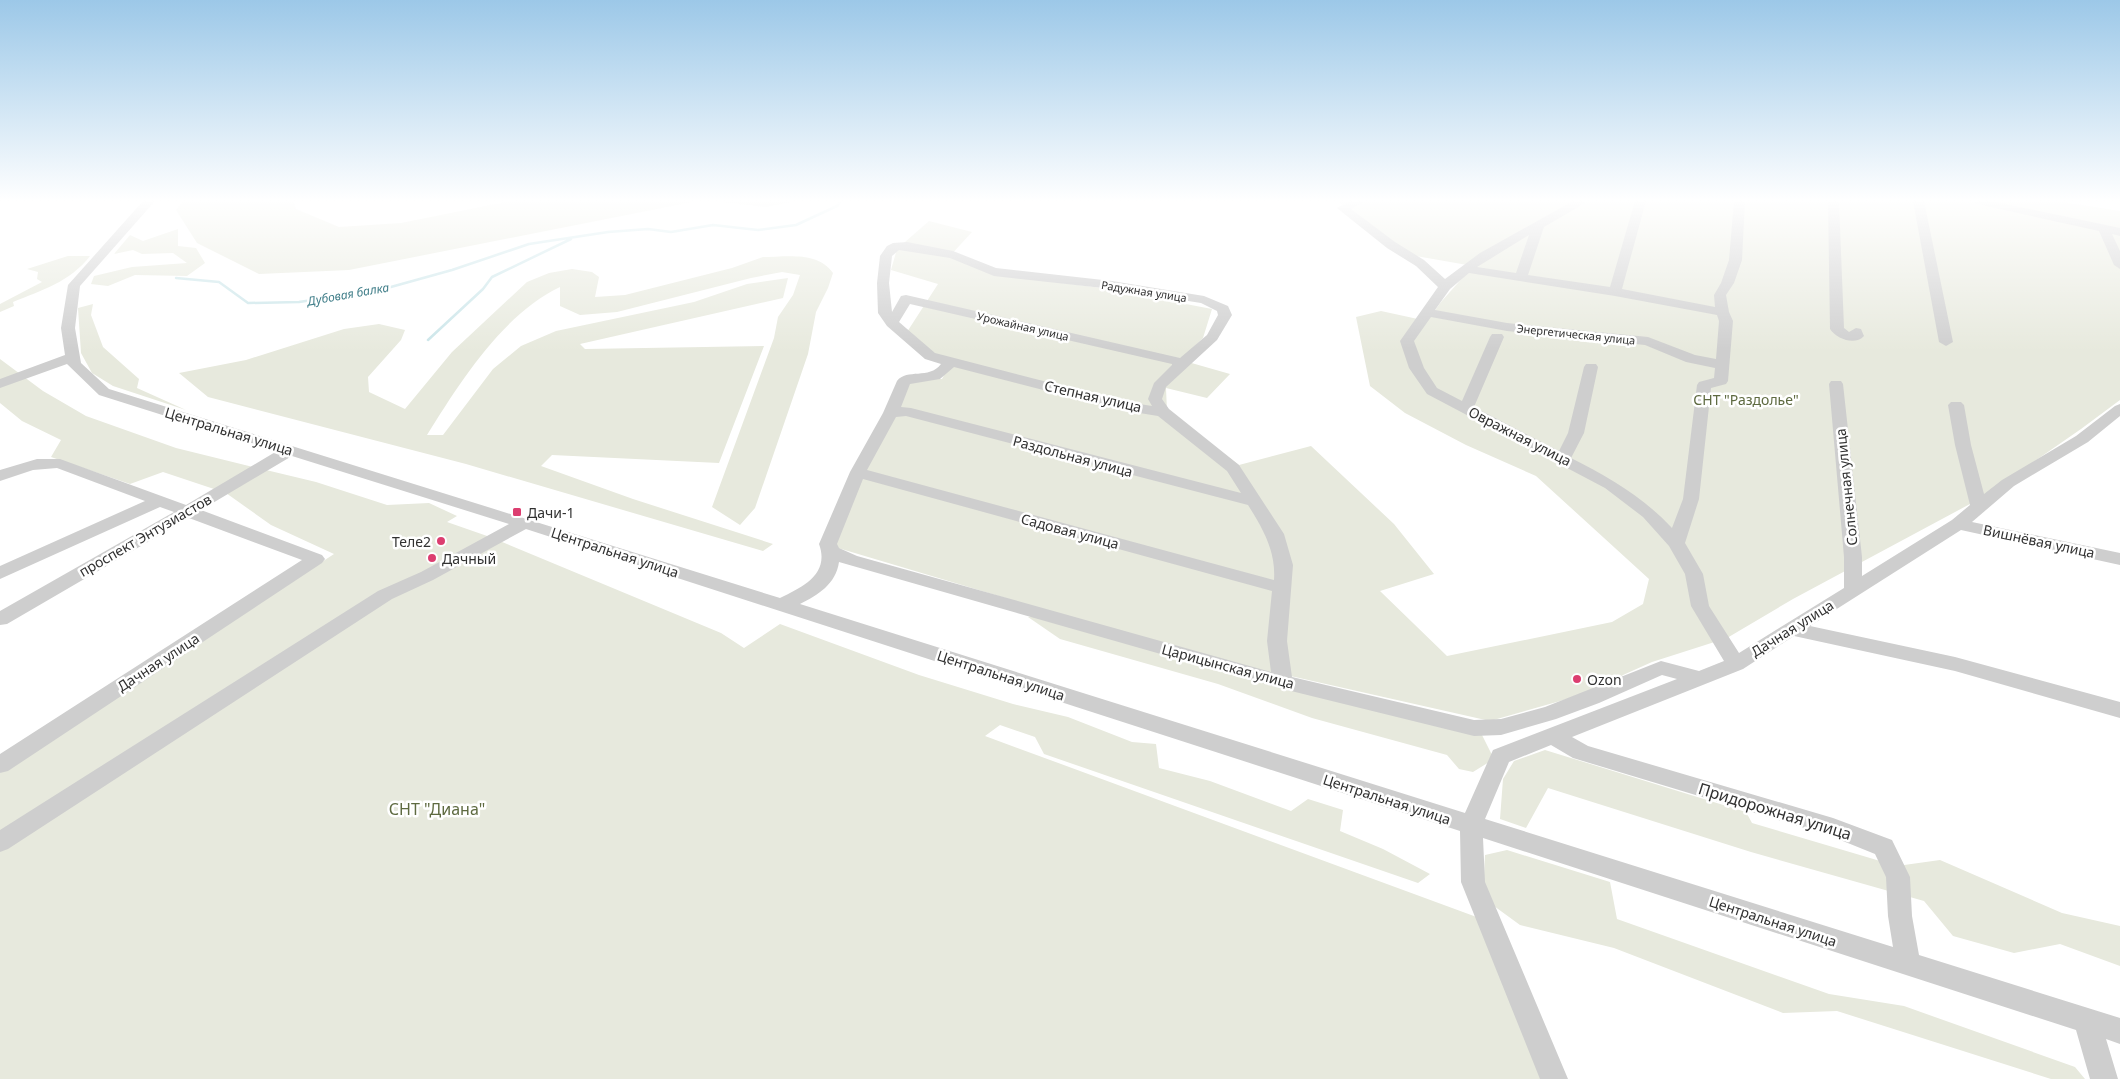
<svg xmlns="http://www.w3.org/2000/svg" width="2120" height="1079" viewBox="0 0 2120 1079" font-family="'Noto Sans',sans-serif">
	<style>
		.green { fill: #e7e9dd }
		.lines { fill: none; stroke-linecap: round; stroke-linejoin: round }
		.stream { stroke: #cae5e9; stroke-width: 2.5 }
		.minor { fill: #cecece; fill-rule: evenodd }
		.poi-dot { fill: #dc3e70; stroke: #fff; stroke-width: 2 }
		.labels { text-anchor: middle; dominant-baseline: central; stroke-width: 5; stroke-linejoin: round; paint-order: stroke }
		.far-street-label { font-size: 11px; fill: #313131; stroke: #fff }
		.far-water-label { font-size: 12px; font-style: italic; fill: #407e89; stroke: #fff }
		.street-label { font-size: 14px; fill: #313131; stroke: #fff }
		.park-label { font-size: 14px; fill: #5e6a40; stroke: #fff }
		.poi-label { font-size: 14px; fill: #313131; stroke: #fff; text-anchor: start }
		.near-park-label { font-size: 16px; fill: #5e6a40; stroke: #fff }
		.near-street-label { font-size: 16px; fill: #313131; stroke: #fff }
	</style>
	<rect width="100%" height="100%" fill="#fff"/>
	<!-- green -->
	<path class="green" d="M183,201H293L296,209L339,227L401,223L510,201H697L349,270L259,274L197,243L176,210Z
		M712,201H798L766,207Z
		M1337,201H2057L2120,211V400L2081,429L1983,497L1793,599L1727,638L1652,662L1623,675L1613,684L1599,690L1490,721L1295,677L1265,671L1052,612L828,545L910,379H942L952,361L928,353L907,332L938,284L891,270L897,249L929,221L972,232L949,257L1007,276L1102,288L1212,309L1203,338L1181,360L1230,374L1207,398L1166,388L1167,411L1239,465L1311,446L1394,524L1434,574L1380,591L1447,656L1612,622L1643,604L1649,579L1536,476L1466,445L1405,413L1370,386L1356,317L1381,311L1427,321L1441,302L1473,266L1416,256L1384,237Z
		M178,229V246L196,248L205,263L187,276L135,275L108,286L91,284L94,276L132,267L187,263L173,253L142,254L133,250L114,254L130,235L143,241Z
		M68,256H90C70,282 42,290 13,302L14,306L0,312V304L42,282L37,279L38,272L27,269Z
		M763,257C786,257 818,251 833,273L828,288L816,312L808,354L755,508L740,525L712,507L774,338L778,317L793,295L800,275L782,272L751,278L617,312L580,315L560,306V287C503,314 460,382 427,435H443L493,369L521,346L556,331L694,302L747,284L788,278L783,298L580,344L585,349L764,346L719,463L552,455L541,466L633,499L773,544L763,551L466,464L208,397L179,373L246,360L344,329L379,324L405,330L401,340L368,377L369,392L405,409L452,352L527,282L549,273L572,269L592,272L599,277L595,297L625,295L732,268Z
		M93,304L91,315L103,347L139,379L137,388L186,410L113,386L92,373L81,353L78,308Z
		M0,359L43,391L86,416L176,448L257,468L217,490L163,472L130,484L51,457L61,440L22,421L0,403Z
		M266,470L316,482L387,505L429,503L457,516L447,522L490,537L721,633L744,648L780,624L919,675L1013,704L1068,717L1132,742L1156,744L1159,768L1210,781L1291,811L1308,799L1343,810L1340,831L1383,849L1430,874L1418,883L1044,754L1035,737L1000,725L985,736L1501,926L1564,1079H0V773L334,554L271,525L226,493Z
		M1044,615L1481,733L1494,759L1473,772L1459,769L1447,755L1312,718L1218,684L1060,639L1028,617Z
		M1545,750L1746,812L1752,823L1897,866L1940,860L2062,913L2120,926V966L2060,944L2014,953L1953,936L1924,901L1751,852L1548,788L1526,828L1500,819L1503,779L1514,761Z
		M1507,850L1610,882L1617,919L1829,994L1904,1006L2075,1067L2085,1079H2051L1837,1011L1783,1013L1614,948L1520,925L1483,898L1485,855Z"/>
	<g class="lines">
		<!-- stream -->
		<path class="stream" d="M176,278L219,282L248,303L299,302L380,290L452,270L529,244L608,232L648,229L671,232L713,225L758,230L796,225L837,206L841,201
			M428,340L483,289L492,277L571,239"/>
		<!-- minor -->
		<path class="minor" d="M143,201H155L80,286L75,328L81,363L109,389L780,598C803,587 830,574 819,544L850,472L883,413L897,381C907,368 929,380 941,364L925,359L887,326L878,313L877,283L880,256L887,246L893,243L907,242L953,251L996,268L1112,281L1204,296L1228,306L1232,315L1217,340L1166,387L1162,399L1169,409L1239,465L1284,534L1293,565L1287,641L1292,677L1474,720L1501,719L1545,707L1661,661L1699,671L1724,661L1691,606L1685,574L1669,546L1643,517L1605,488L1427,394L1409,368L1400,341L1438,287L1416,266L1387,248L1337,208L1350,201H1363L1362,203L1351,209L1395,242L1424,260L1445,279L1480,253L1573,201H1586L1585,203L1544,227L1528,275L1610,287L1635,201H1646L1622,289L1715,307L1714,295L1721,283L1729,260L1734,201H1745L1742,260L1734,283L1726,295L1729,312L1733,321L1728,381L1726,384L1711,388L1699,499L1685,543L1703,574L1709,606L1739,653L1844,588V557L1829,384L1831,381H1841L1843,384L1862,557V576L1952,520L1970,505L1955,445L1948,405L1951,402H1961L1964,405L1971,445L1984,494L2002,480L2076,436L2115,406L2120,404V416L2088,442L2014,486L1972,522L2120,553V565L1961,530L1810,626L1955,657L2120,702V718L1955,671L1794,636L1743,669L1572,737L1588,746L1833,818L1892,840L1910,877L1912,916L1919,955L2120,1018V1044L2106,1039L2118,1079H2090L2076,1030L1483,838L1485,882L1568,1079H1540L1461,882L1460,831L526,529L433,580L392,599L8,849L0,852V830L378,591L421,572L509,524L292,456L201,510L322,555L325,559L322,563L8,771L0,773V754L302,560L189,518L7,624L0,625V611L174,512L160,507L0,579V566L145,501L57,468L33,470L0,481V470L37,459H60L186,505L277,451L99,395L67,364L0,388V379L65,355L61,328L68,285ZM1529,235L1516,273L1477,267ZM899,250L950,258L994,276L1112,289L1201,303L1217,311L1218,315L1207,335L1180,358L906,295L901,296L892,312L889,283L892,256ZM1469,273L1615,296L1717,315L1719,321L1716,359L1695,355L1648,337L1507,323L1435,310L1450,289ZM910,304L1172,364V365L1154,383L1148,399L1152,406L1121,401L935,353L899,322ZM1431,317L1507,331L1645,345L1686,362L1715,368L1714,378L1699,382L1697,385L1683,499L1672,528C1643,497 1609,477 1571,458L1584,433L1598,367L1596,364H1586L1584,367L1568,433L1559,451L1474,407L1504,337L1502,334H1492L1490,337L1462,401L1437,388L1424,368L1414,341ZM954,367L1121,410L1158,416L1227,471L1241,493L911,408L901,407L910,384L940,379ZM906,416L1248,505C1263,529 1276,551 1274,580L867,470L896,417ZM863,479L1272,591L1267,641L1271,672L857,556L839,548L837,544ZM839,562L1283,689L1474,736L1501,735L1556,719L1599,703L1662,675L1677,679L1493,750L1465,813L800,604C818,595 836,584 839,562ZM1551,745L1573,758L1828,835L1875,854L1886,877L1888,916L1893,947L1485,819L1509,762Z
			M1828,201H1839L1844,328L1849,332L1856,328L1861,329L1864,336C1855,346 1837,339 1830,329Z
			M1913,201H1924L1953,342L1946,346L1939,342Z
			M1971,201H1991L2120,228V236L2112,234L2120,251V269L2114,265L2099,231L1977,204Z"/>
	</g>
	<!-- sky -->
	<linearGradient id="sky" x2="0" y2="1"><stop stop-color="#9cc8e8"/><stop offset="0.57" stop-color="#fff"/><stop offset="1" stop-color="#fff" stop-opacity="0"/></linearGradient>
	<rect width="2120" height="352" fill="url(#sky)"/>
	<!-- markers -->
	<g class="poi-dot">
		<rect x="512" y="507" width="10" height="10" rx="2.5"/>
		<circle cx="441" cy="541" r="5"/>
		<circle cx="432" cy="558" r="5"/>
		<circle cx="1577" cy="679" r="5"/>
	</g>
	<g class="labels">
		<!-- far-street labels -->
		<g class="far-street-label">
			<text transform="translate(1144 291) rotate(9)">Радужная улица</text>
			<text transform="translate(1023 326) rotate(13)">Урожайная улица</text>
			<text transform="translate(1576 334) rotate(6)">Энергетическая улица</text>
		</g>
		<!-- far-water labels -->
		<g class="far-water-label">
			<text transform="translate(348 294) rotate(-10)">Дубовая балка</text>
		</g>
		<!-- street labels -->
		<g class="street-label">
			<text transform="translate(1093 396) rotate(13)">Степная улица</text>
			<text transform="translate(229 431) rotate(17)">Центральная улица</text>
			<text transform="translate(1520 436) rotate(27)">Овражная улица</text>
			<text transform="translate(1073 456) rotate(15)">Раздольная улица</text>
			<text transform="translate(1846 487) rotate(-96)">Солнечная улица</text>
			<text transform="translate(1070 531) rotate(15)">Садовая улица</text>
			<text transform="translate(145 535) rotate(-30)">проспект Энтузиастов</text>
			<text transform="translate(2039 541) rotate(12)">Вишнёвая улица</text>
			<text transform="translate(615 552) rotate(18)">Центральная улица</text>
			<text transform="translate(1792 628) rotate(-32)">Дачная улица</text>
			<text transform="translate(158 662) rotate(-33)">Дачная улица</text>
			<text transform="translate(1228 666) rotate(15)">Царицынская улица</text>
			<text transform="translate(1001 675) rotate(18)">Центральная улица</text>
			<text transform="translate(1387 799) rotate(18)">Центральная улица</text>
			<text transform="translate(1773 921) rotate(18)">Центральная улица</text>
		</g>
		<!-- park labels -->
		<g class="park-label">
			<text x="1746" y="399">СНТ "Раздолье"</text>
		</g>
		<!-- poi labels -->
		<g class="poi-label">
			<text x="527" y="512">Дачи-1</text>
			<text x="431" y="541" text-anchor="end">Теле2</text>
			<text x="442" y="558">Дачный</text>
			<text x="1587" y="679">Ozon</text>
		</g>
		<!-- near-park labels -->
		<g class="near-park-label">
			<text x="437" y="809">СНТ "Диана"</text>
		</g>
		<!-- near-street labels -->
		<g class="near-street-label">
			<text transform="translate(1775 811) rotate(17)">Придорожная улица</text>
		</g>
	</g>
</svg>
